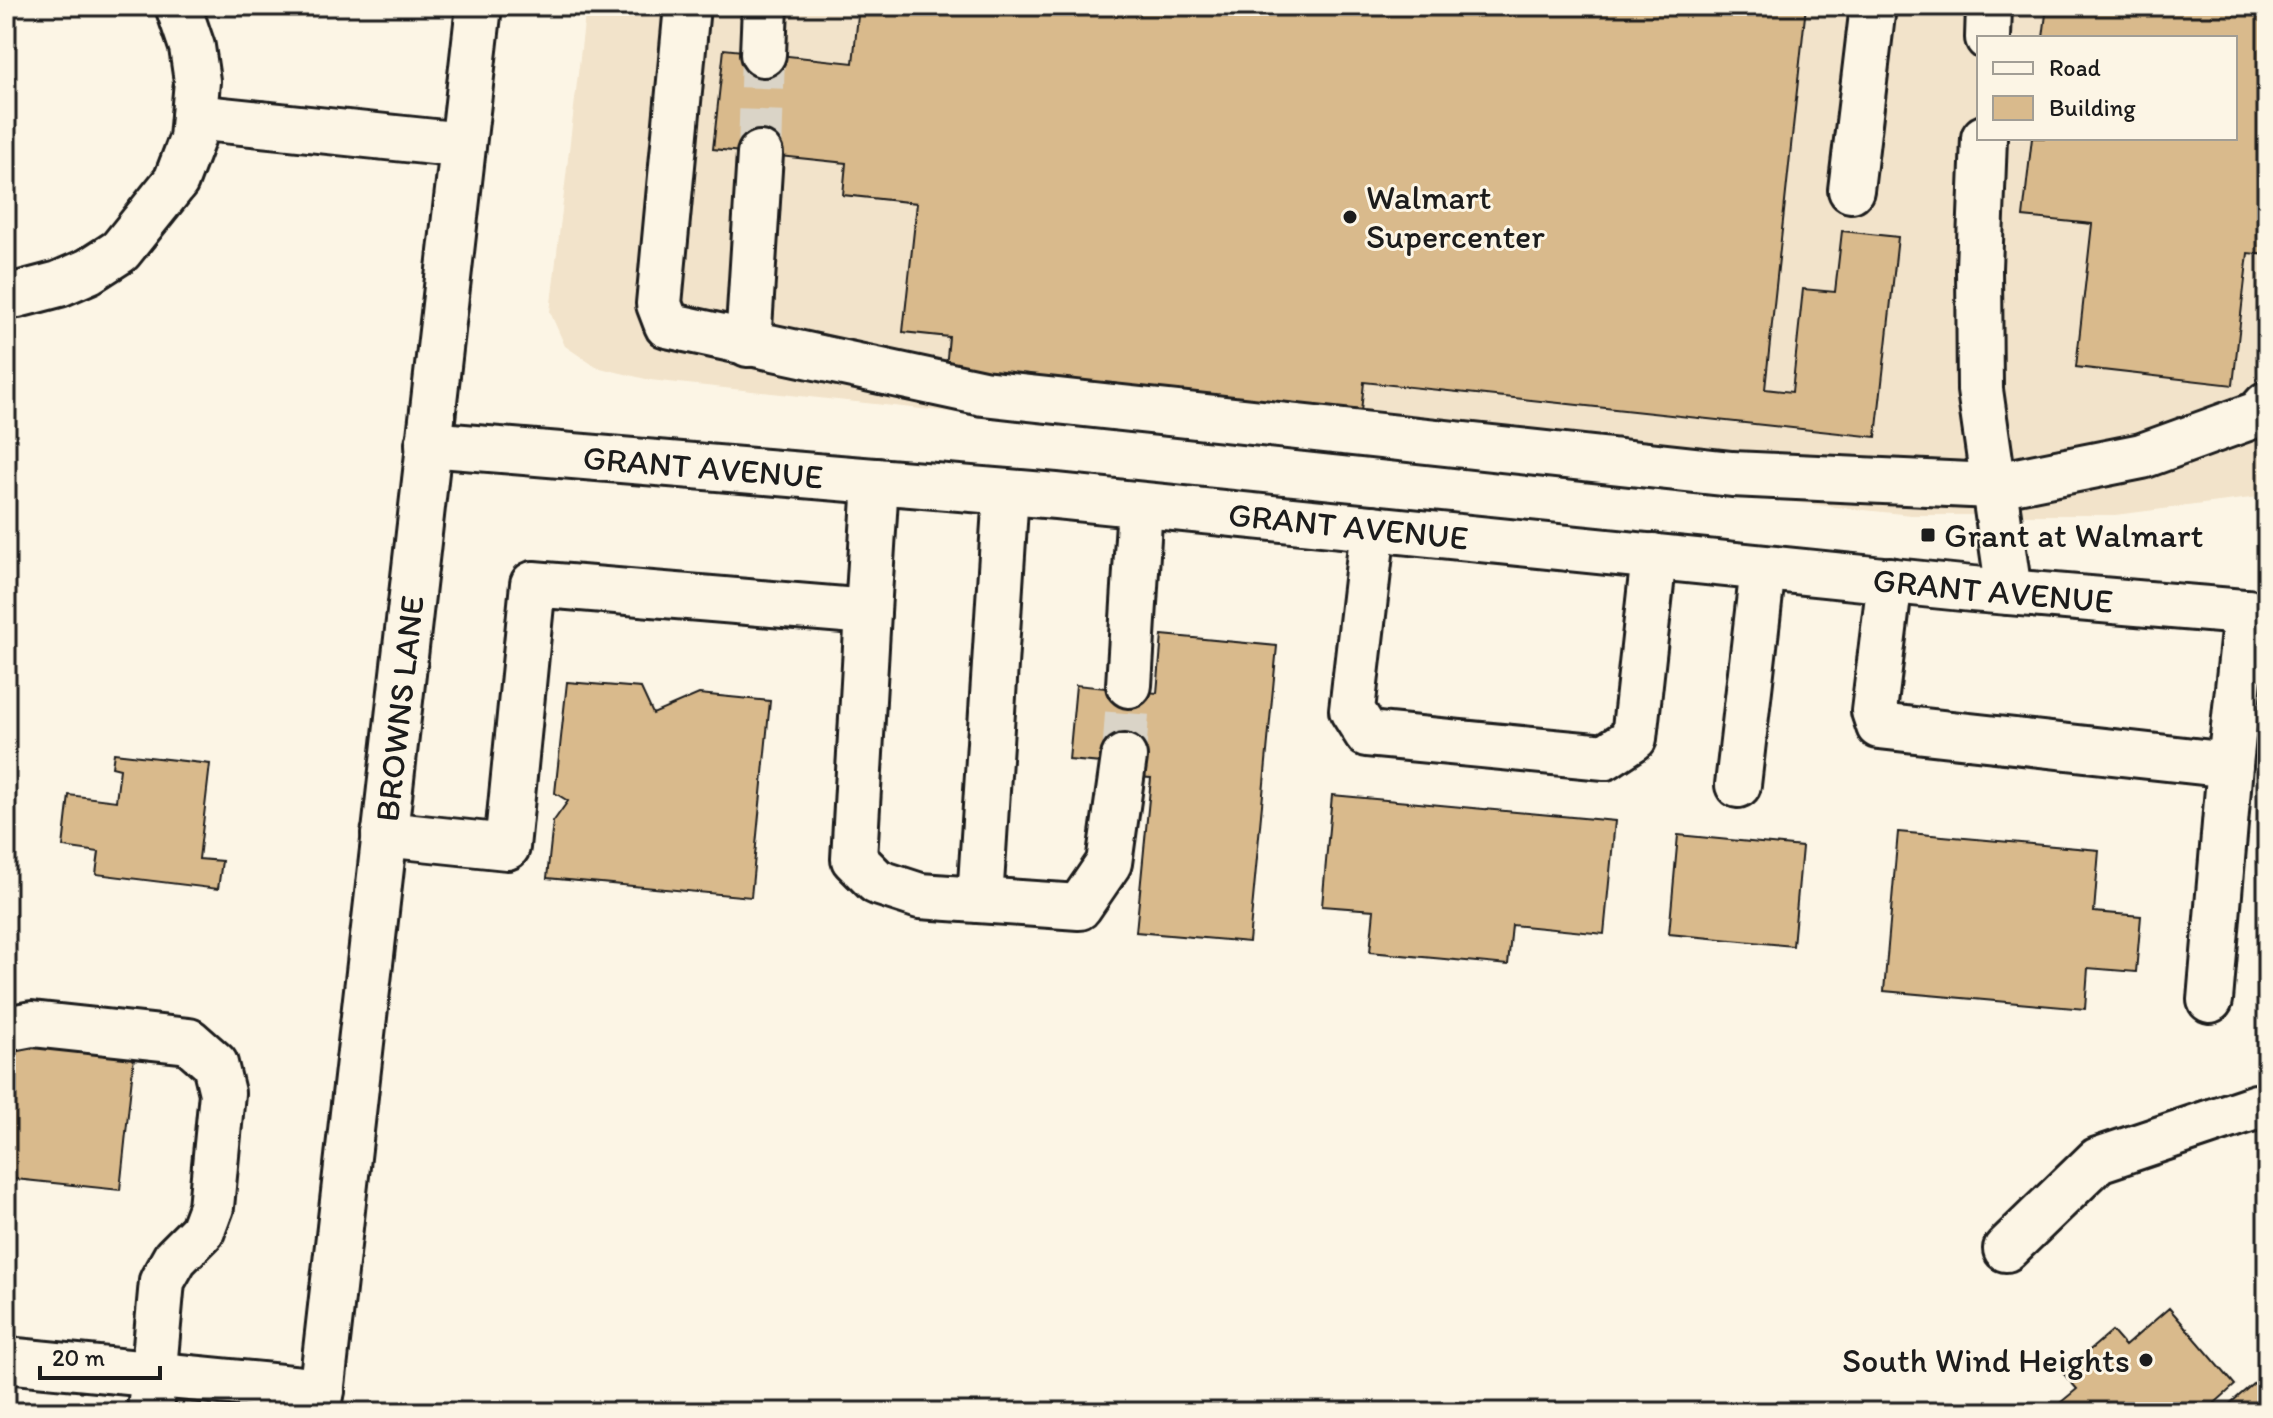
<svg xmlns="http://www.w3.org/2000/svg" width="2273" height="1418" viewBox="0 0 2273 1418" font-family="Itim,sans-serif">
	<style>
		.built { fill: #f2e3ca; fill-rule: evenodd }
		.building { fill: #d9ba8c; stroke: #1c1c1c; stroke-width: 2 }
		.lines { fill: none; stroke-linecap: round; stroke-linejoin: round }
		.minor-tunnel { stroke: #dad4c7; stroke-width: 44; stroke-dasharray: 44 22; stroke-linecap: butt }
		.minor-casing { stroke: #1c1c1c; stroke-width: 50 }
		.minor { stroke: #fcf5e5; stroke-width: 44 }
		.poi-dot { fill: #1c1c1c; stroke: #fcf5e5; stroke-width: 3 }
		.labels { text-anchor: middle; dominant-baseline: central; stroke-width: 6; stroke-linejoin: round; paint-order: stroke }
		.poi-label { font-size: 34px; fill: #1c1c1c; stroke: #fcf5e5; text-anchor: start }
		.street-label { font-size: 34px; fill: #1c1c1c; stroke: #fcf5e5 }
	</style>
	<rect width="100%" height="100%" fill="#fcf5e5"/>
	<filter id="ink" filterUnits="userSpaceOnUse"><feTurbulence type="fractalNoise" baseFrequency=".0125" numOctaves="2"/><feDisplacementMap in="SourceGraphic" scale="16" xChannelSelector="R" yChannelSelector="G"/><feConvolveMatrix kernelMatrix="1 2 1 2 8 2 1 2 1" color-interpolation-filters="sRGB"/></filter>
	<g filter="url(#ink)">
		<!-- built -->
		<path class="built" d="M586,6H2267V496L2115,515H1911L650,380L596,367L565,346L550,312ZM1979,38H2235V138H1979Z"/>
		<!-- building -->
		<path class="building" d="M859,6H1806L1765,389L1792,392L1803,289L1835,292L1842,231L1898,237L1876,437L1364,382L1361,412L946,368L949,337L903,332L917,203L843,195L846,163L713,149L724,49L853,63Z
			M2047,6H2267V255L2248,253L2233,385L2076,367L2092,224L2023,217L2032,138H2235V38H2043Z
			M1162,635L1277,646L1249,942L1136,932L1151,778L1122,776L1123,765L1069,760L1076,685L1157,693Z
			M567,682L641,688L653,714L699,694L770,701L751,897L547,878L553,822L568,801L555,793Z
			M114,753L210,764L199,859L222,861L218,889L96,874L99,852L63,847L69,795L116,801L120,769L112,767Z
			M1332,795L1615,821L1604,934L1512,925L1508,965L1370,952L1374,910L1322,906Z
			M1898,832L2099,850L2094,912L2141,916L2136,972L2088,968L2085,1009L1884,991Z
			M1678,835L1802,847L1793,946L1669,934Z
			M7,1043L134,1057L120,1190L6,1178Z
			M2169,1308L2235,1385L2206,1411L2207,1412H2049L2077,1389L2063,1373L2112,1331L2125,1346Z
			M2267,1372V1412H2220Z"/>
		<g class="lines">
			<!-- minor-tunnel -->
			<path class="minor-tunnel" d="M760,154L763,54
				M1124,757L1129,685"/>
			<defs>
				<g id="minor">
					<path d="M687,6L659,304L667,325L983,393L1732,474L1992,486L2142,456L2258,414L2267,404"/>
					<path d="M1988,38L1989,6"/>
					<path d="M763,54L765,6"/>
					<path d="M194,117L463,145"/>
					<path d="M1984,138L1979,268L1980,390L2009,592"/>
					<path d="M1851,190L1873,6"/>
					<path d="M6,296L17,295L59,284L89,271L120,251L176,181L192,139L197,81L192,47L178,6"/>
					<path d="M748,344L760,154"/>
					<path id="s1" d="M428,444L1056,496L1972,589L2267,614"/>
					<path d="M1373,528L1352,710L1367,734L1605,757L1634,738L1654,556"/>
					<path d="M1890,580L1874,711L1879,726L2230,765L2246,612"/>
					<path d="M868,612L854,859L877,882L920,896L1079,907L1109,863L1124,757"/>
					<path d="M1129,685L1140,505"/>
					<path d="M1738,785L1763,568"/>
					<path d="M384,834L507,847L533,584L868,612L876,481"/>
					<path d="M980,900L1006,492"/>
					<path d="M2210,1000L2230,765"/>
					<path d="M6,1029L32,1024L189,1041L215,1064L222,1093L211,1207L202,1231L175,1258L162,1281L150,1412"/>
					<path d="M2006,1249L2098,1160L2256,1107H2267"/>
					<path d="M6,1360L322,1391"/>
					<path id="s2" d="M319,1412L479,6"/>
				</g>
			</defs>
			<!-- minor casing -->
			<use href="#minor" class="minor-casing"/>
			<!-- minor -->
			<use href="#minor" class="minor"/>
		</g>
	</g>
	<!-- markers -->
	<g class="poi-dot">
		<circle cx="1350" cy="217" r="8"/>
		<rect x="1920" y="527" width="16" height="16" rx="4"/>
		<circle cx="2146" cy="1360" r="8"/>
	</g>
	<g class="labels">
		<!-- poi labels -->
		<g class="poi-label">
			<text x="1366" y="197">Walmart<tspan x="1366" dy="39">Supercenter</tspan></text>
			<text x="1944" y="535">Grant at Walmart</text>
			<text x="2130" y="1360" text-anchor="end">South Wind Heights</text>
		</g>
		<!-- street labels -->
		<g class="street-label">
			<text stroke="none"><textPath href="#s1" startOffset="276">GRANT AVENUE</textPath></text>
			<text stroke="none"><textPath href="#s1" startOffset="924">GRANT AVENUE</textPath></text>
			<text stroke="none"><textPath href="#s1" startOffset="1572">GRANT AVENUE</textPath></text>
			<text stroke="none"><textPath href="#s2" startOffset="708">BROWNS LANE</textPath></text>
		</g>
	</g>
	<!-- margin -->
	<rect width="2273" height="1418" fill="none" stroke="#fcf5e5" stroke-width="32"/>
	<rect x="16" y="16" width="2241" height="1386" fill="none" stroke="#1c1c1c" stroke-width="3" filter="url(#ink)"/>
	<!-- legend -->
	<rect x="1977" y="36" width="260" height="104" fill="#fcf5e5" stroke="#a29e95" stroke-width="2"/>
	<rect x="1993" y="62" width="40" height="12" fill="#fcf5e5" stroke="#a29e95" stroke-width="2"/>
	<text x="2049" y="76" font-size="24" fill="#1c1c1c">Road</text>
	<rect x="1993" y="96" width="40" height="24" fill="#d9ba8c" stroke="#a29e95" stroke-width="2"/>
	<text x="2049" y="116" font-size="24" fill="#1c1c1c">Building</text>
	<!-- scale -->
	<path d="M40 1366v12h120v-12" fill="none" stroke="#1c1c1c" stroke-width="4"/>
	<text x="52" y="1366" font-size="24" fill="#1c1c1c" stroke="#fcf5e5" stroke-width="6" paint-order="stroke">20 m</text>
</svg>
